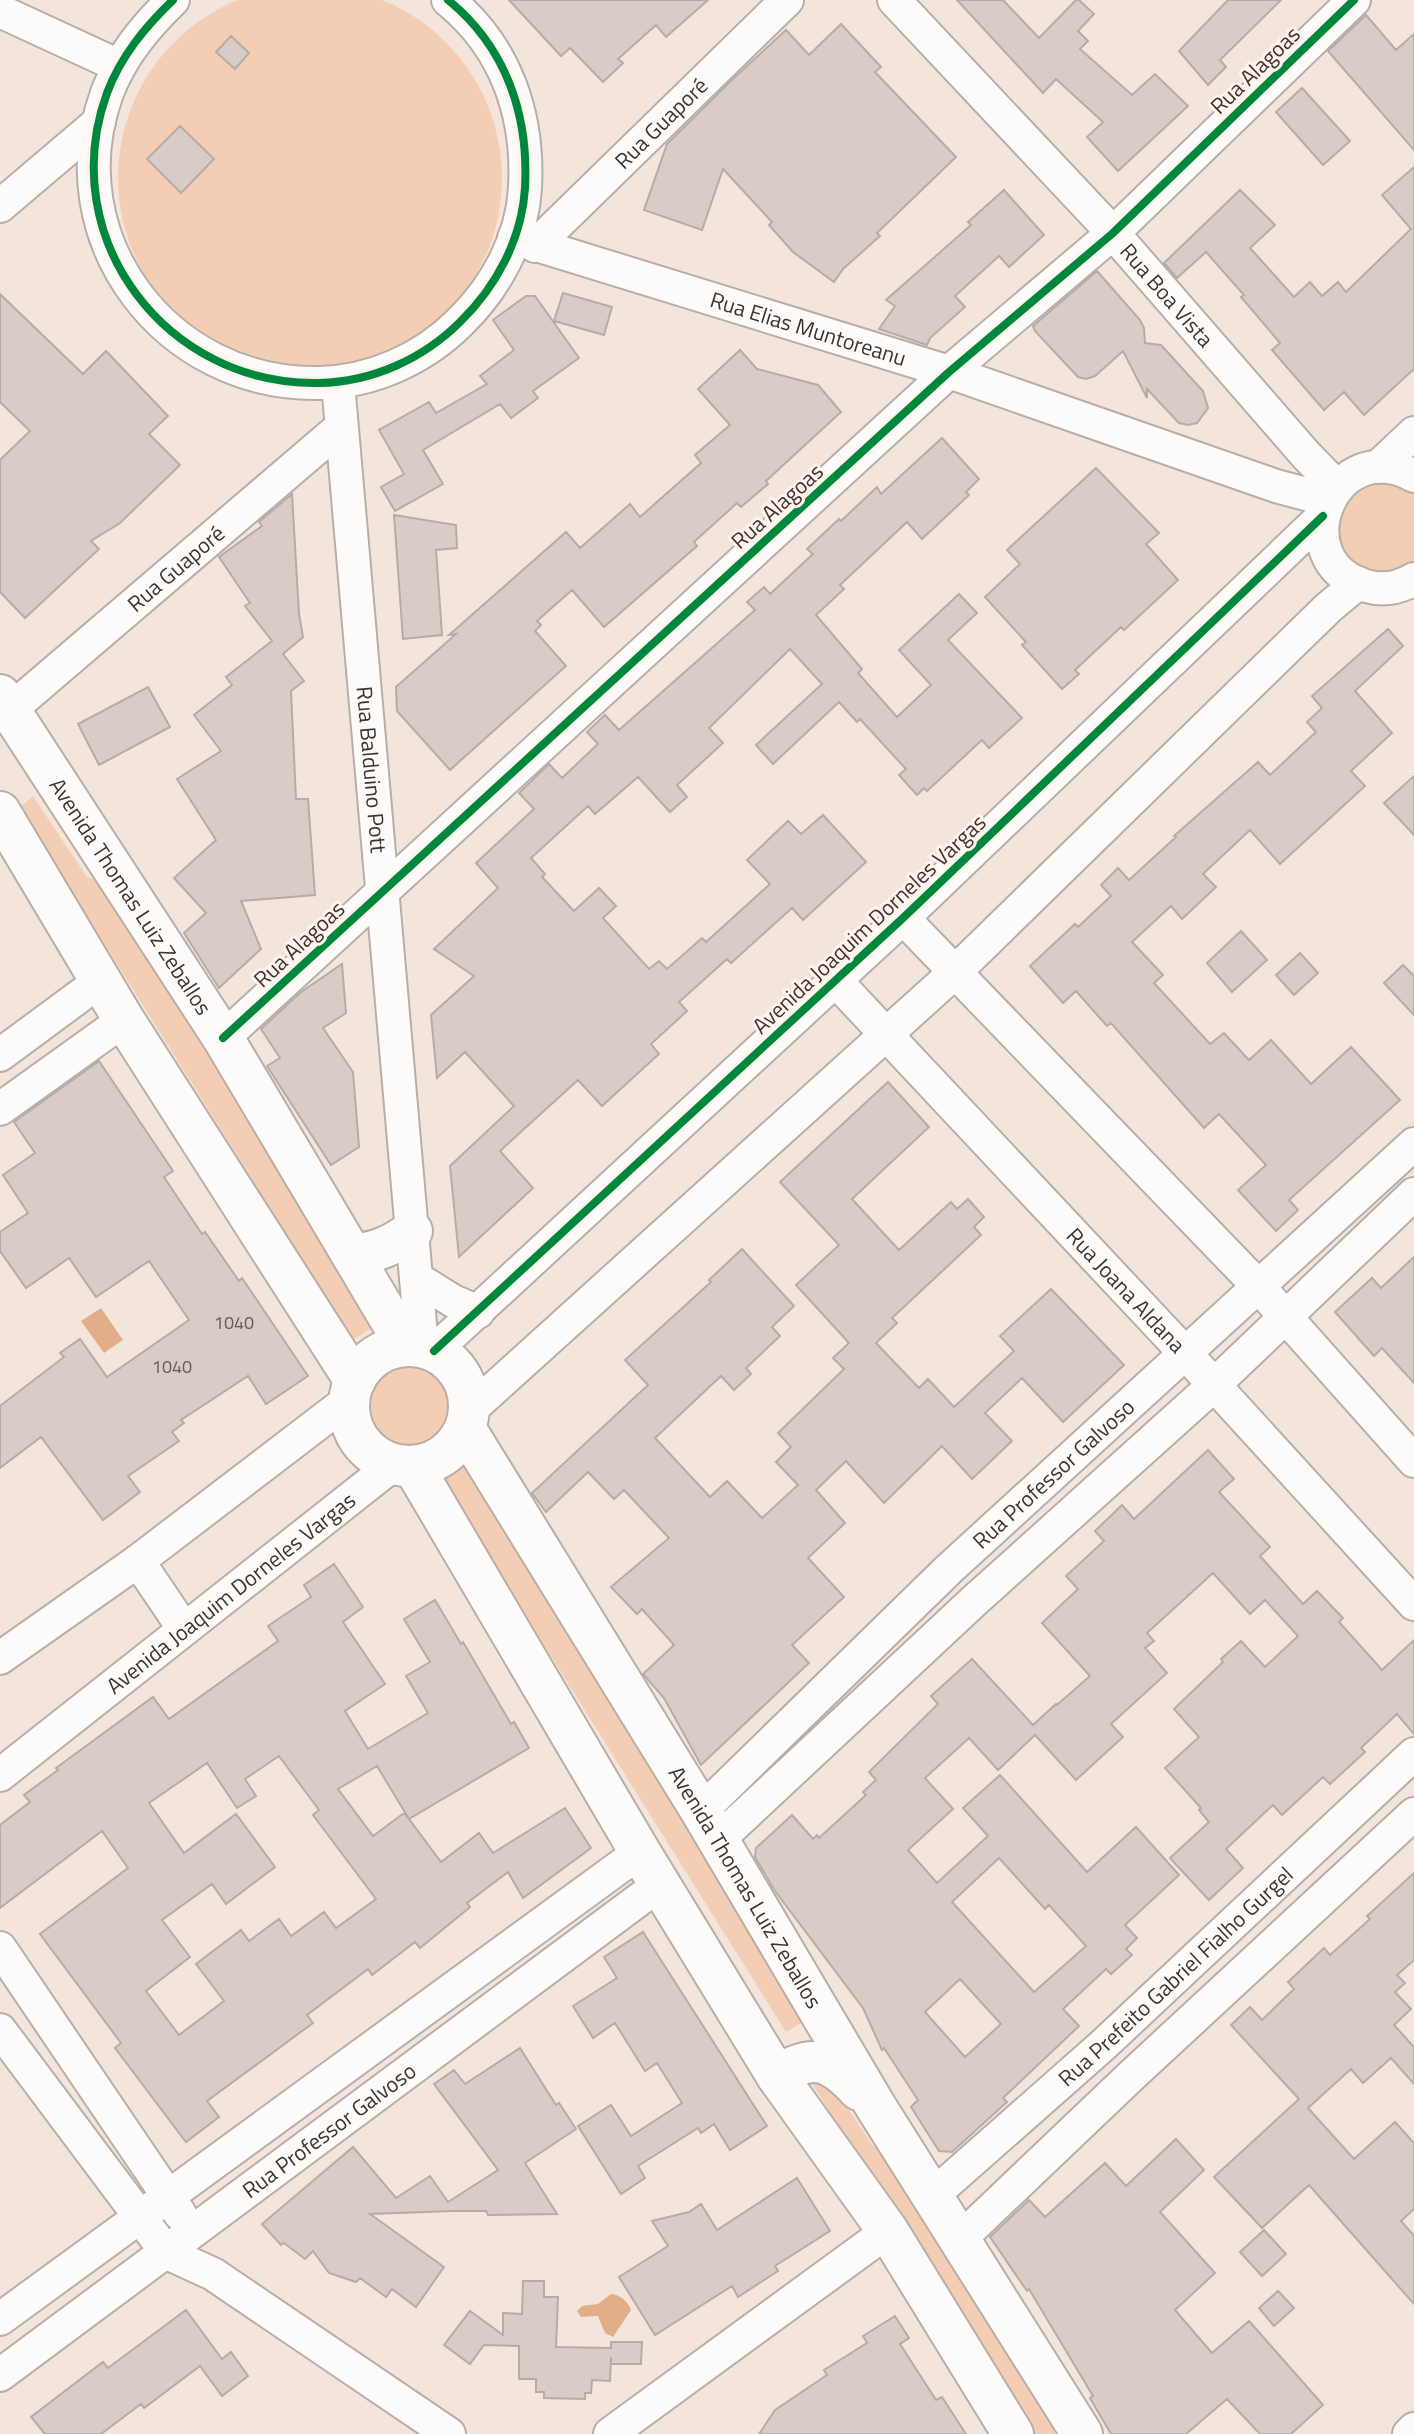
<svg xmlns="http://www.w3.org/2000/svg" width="1414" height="2434" viewBox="0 0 1414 2434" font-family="'Titillium Web',sans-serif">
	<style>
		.green { fill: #f4ceb4 }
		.water { fill: #e2ae89 }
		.building { fill: #d8cdc6; stroke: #b6aca5; stroke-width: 2; fill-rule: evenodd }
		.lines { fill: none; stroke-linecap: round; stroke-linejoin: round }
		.minor-casing { stroke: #b9aea7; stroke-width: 36 }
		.major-casing { stroke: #b9aea7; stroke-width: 44 }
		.minor { stroke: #fdfbfa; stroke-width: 32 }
		.major { stroke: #fdfbfa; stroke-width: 40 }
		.cycleway-casing { stroke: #fef4ed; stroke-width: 13 }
		.cycleway { stroke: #00873e; stroke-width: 8 }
		.labels { text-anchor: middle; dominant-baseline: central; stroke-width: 6; stroke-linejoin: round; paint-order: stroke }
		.number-label { font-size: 18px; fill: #675c56 }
		.street-label { font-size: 22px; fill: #3f352e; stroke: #fef4ed }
	</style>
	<rect width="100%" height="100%" fill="#f3e5dc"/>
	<!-- green -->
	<path class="green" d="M118 178a192 192 0 1 1 384 0a192 192 0 1 1-384 0Z
		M1378,478L1414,492V562C1386,585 1368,571 1342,555C1332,505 1331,502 1378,478Z
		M33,796L87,877L101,882L377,1325L353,1340L19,808Z
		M366 1409a45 45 0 1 1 90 0a45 45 0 1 1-90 0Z
		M457,1457L808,2019L786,2032L435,1471Z
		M822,2070L873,2146L887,2148L1066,2434H1033L811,2082Z"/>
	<!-- water -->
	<path class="water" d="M101,1308L123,1340L104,1353L81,1321Z
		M611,2294C619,2294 629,2302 631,2310L613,2337L605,2333L598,2316L581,2317L577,2311L582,2306L598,2304Z"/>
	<!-- building -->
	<path class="building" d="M509,0H708L666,37L656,25L618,59L623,63L603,82L570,48L561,56Z
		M957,0H1003L1039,38L1076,0H1079L1094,14L1078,31L1088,41L1080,49L1132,95L1155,74L1188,106L1118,171L1087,137L1103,122L1056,79L1043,93Z
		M1228,0H1281L1220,60L1226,67L1208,85L1179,51Z
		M1366,15L1396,50L1414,34V150L1328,51Z
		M841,24L881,67L875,72L956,157L877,233L880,236L843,269L834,282L793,252L769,225L772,222L723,169L702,230L644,210L667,144L735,77L786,30L809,55Z
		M231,36L249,53L235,69L216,52Z
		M1302,88L1350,141L1323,165L1276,112Z
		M180,126L214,159L181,193L147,159Z
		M1414,167V369L1364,415L1344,392L1324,410L1272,350L1280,343L1241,297L1244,295L1206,252L1177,278L1164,263L1240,190L1275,225L1250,248L1294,297L1310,282L1322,296L1338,282L1346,292L1411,229L1382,195Z
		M1004,190L1044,235L1009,267L999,256L955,296L965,307L930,338L927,345L879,329L895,306L886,300L971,225L968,222Z
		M1097,271L1140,320L1144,328L1145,343L1161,345L1203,391L1208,408L1197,423L1188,425L1179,423L1147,389V398L1123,351L1095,376L1086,379L1078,377L1035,331L1033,326Z
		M563,293L612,307L604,335L554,321Z
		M0,294L83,374L106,351L168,416L149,434L180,465L120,523L91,541L99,549L25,618L0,592V460L30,431L0,402Z
		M526,296H535L579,358L533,391L538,398L511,418L500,404L423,450L443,484L395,511L381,487L404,474L379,430L429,402L436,413L487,384L480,376L514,350L493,320Z
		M740,350L757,369L818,385L841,412L766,481L768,484L741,507L737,503L694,542L697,546L604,627L572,590L537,621L541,625L535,631L566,666L450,770L397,711L396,687L456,634L449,635L566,532L580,548L630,504L640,517L701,463L695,455L730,425L698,389Z
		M942,438L979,479L966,492L969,495L922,539L907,522L840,585L844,589L816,615L862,669L858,673L897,717L931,685L899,650L959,594L977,613L948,640L1022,718L989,748L982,740L927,791L924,788L917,795L899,775L906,769L860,719L857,722L839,702L773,764L756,745L822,684L790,649L709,728L723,743L677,785L687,797L670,812L638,777L595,814L588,806L531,858L545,874L542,877L574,911L599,888L616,906L603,918L649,969L659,961L667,969L702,938L706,942L770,884L747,860L788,821L801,834L823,815L866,862L803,920L792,908L731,963L727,959L679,1002L687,1011L651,1044L659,1054L602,1106L578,1080L500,1151L533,1188L459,1257L450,1166L514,1106L465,1052L437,1078L431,1015L474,976L434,949L498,888L476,863L534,809L519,793L549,764L562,778L598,744L587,732L605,715L619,730L755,610L747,602L764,587L770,594L813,554L807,549L839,519L841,521L877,487L881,494Z
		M1096,468L1159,533L1146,544L1178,580L1124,630L1121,627L1075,670L1079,674L1062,689L1022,645L1026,642L985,597L1020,564L1007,550Z
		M292,494L299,614L303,637L283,654L304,681L291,691L296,799H308L315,895L241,901L261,949L219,988L184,933L206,913L174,878L216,840L177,779L221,751L194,715L232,685L226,677L272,641L245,606L250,603L219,557L262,526L259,522Z
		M394,515L456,525L457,548L436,550L442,635L403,639Z
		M1388,629L1403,646L1355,691L1392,733L1351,771L1365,786L1280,864L1250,830L1203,874L1216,887L1182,919L1171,906L1132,942L1163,975L1154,983L1210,1044L1224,1033L1249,1060L1271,1040L1311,1084L1351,1047L1400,1100L1289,1200L1298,1210L1276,1231L1238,1190L1266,1165L1219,1114L1204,1128L1111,1023L1107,1026L1076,991L1063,1003L1030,966L1075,924L1078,927L1111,896L1101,885L1118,868L1129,880L1176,837L1174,836L1258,762L1270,775L1316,732L1307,722L1322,708L1312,696Z
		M148,687L170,727L99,765L78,724Z
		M1414,776V835L1384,803Z
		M1241,931L1267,960L1232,992L1207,963Z
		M1300,953L1318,973L1294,995L1276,975Z
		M342,964L346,1013L323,1028L353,1072L359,1147L331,1165L267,1066L280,1058L261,1029L301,992Z
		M1403,965L1414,976V1015L1384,983Z
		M99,1061L173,1171L164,1177L202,1234L205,1232L239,1281L242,1278L308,1376L266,1404L248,1376L181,1420L184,1423L172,1432L179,1441L128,1476L140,1492L103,1520L41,1437L0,1468V1406L64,1357L60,1353L80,1339L107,1377L189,1320L149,1261L96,1297L69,1258L26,1288L0,1251V1232L28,1213L3,1175L35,1153L14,1122Z
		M888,1082L929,1127L852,1199L899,1250L951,1202L957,1209L968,1199L984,1217L974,1227L981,1235L892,1318L897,1323L876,1343L919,1388L928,1379L954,1407L1014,1351L1000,1336L1051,1289L1124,1365L1063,1422L1022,1378L985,1413L1012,1441L972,1479L942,1446L884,1503L846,1461L816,1490L845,1523L808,1558L844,1597L792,1645L809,1663L701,1765L664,1698L643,1674L674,1645L642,1609L637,1614L611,1587L669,1538L624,1490L614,1499L588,1472L546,1512L532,1493L648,1385L625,1360L711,1282L709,1280L742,1249L794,1306L772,1327L780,1336L746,1368L751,1374L734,1390L721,1376L655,1438L710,1497L727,1481L762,1518L798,1485L776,1462L791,1447L778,1433L844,1369L833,1358L849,1343L796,1285L839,1245L780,1182Z
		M1414,1257V1383L1382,1348L1374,1356L1335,1312L1372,1278L1381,1288Z
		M1208,1450L1234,1479L1219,1492L1270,1547L1260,1556L1303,1604L1317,1591L1343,1618L1339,1622L1382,1670L1414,1640V1734L1397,1714L1361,1748L1365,1752L1330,1784L1323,1777L1282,1815L1273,1805L1226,1849L1243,1868L1209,1900L1170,1858L1209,1822L1199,1810L1201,1808L1165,1768L1199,1737L1174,1709L1223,1662L1221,1659L1241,1641L1265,1667L1298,1636L1265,1600L1250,1614L1213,1573L1147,1633L1154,1641L1145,1648L1167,1673L1111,1724L1123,1737L1076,1780L1035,1735L998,1770L969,1738L925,1778L953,1809L908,1850L937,1883L988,1836L963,1808L1000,1775L1087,1872L1136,1827L1179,1875L1125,1925L1137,1938L1126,1949L1132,1955L1111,1974L1106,1969L1063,2009L1079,2026L1003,2098L1007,2102L952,2152L939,2151L911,2107L918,2100L884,2048L882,2050L863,2008L775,1891L755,1857L756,1848L792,1815L813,1839L817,1835L819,1838L866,1795L863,1792L876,1780L869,1772L938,1704L931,1696L972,1659L1033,1725L1056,1704L1057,1705L1090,1676L1042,1623L1078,1589L1066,1576L1104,1541L1095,1531L1122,1505L1134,1519ZM999,1858L1045,1909L1049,1905L1086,1946L1034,1992L952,1902ZM960,1979L1001,2024L965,2057L925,2012Z
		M334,1564L363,1607L343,1622L385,1684L345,1711L368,1749L428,1713L406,1676L430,1662L404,1619L435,1600L461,1644L463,1642L511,1724L514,1722L529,1748L409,1819L441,1862L479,1833L493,1853L565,1808L591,1848L523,1898L508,1872L467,1903L470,1907L420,1948L415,1942L372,1975L368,1969L307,2015L313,2023L207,2101L219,2117L186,2142L115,2048L121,2043L40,1934L128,1868L102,1831L0,1908V1825L30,1802L24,1795L58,1770L56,1768L153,1697L169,1719L278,1641L268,1626L311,1597L304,1585ZM279,1756L319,1810L313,1815L376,1899L336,1928L324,1912L291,1936L279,1919L249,1941L241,1930L196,1964L224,2001L179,2035L146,1991L190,1957L162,1920L212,1884L226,1904L275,1867L236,1814L184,1853L149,1803L207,1763L237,1808L256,1796L245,1779ZM377,1766L409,1819L404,1813L373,1836L338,1789Z
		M1414,1873V1960L1397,1975L1405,1983L1395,1992L1411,2009L1394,2025L1414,2047V2084L1391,2058L1363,2083L1351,2069L1308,2108L1354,2159L1395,2122L1414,2143V2209L1401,2221L1414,2236V2304L1309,2185L1262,2228L1214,2177L1299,2099L1231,2025L1250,2007L1262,2020L1294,1989L1288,1982L1324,1948L1330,1955L1370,1919L1367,1916Z
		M643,1932L767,2126L730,2150L714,2124L701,2133L698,2128L638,2166L645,2178L621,2194L578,2126L611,2105L631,2136L682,2103L657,2063L645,2071L615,2023L593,2038L573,2006L617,1978L604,1957Z
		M520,2048L556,2105L559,2103L576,2129L525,2163L557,2214L488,2215L486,2211H453L370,2214L444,2267L416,2307L392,2289L386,2297L360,2278L356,2282L329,2273L313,2251L305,2259L284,2243L281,2245L262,2224L353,2147L396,2198L430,2176L448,2202L498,2170L434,2084L454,2070L465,2084Z
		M1176,2139L1204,2170L1160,2212L1215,2273L1175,2310L1212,2353L1249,2321L1323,2405L1291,2434H1260L1227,2399L1186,2434H1111L1090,2398L1093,2396L1029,2289L1027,2291L990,2237L1029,2200L1045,2217L1105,2163L1126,2186Z
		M797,2178L830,2231L775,2266L778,2271L738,2297L732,2286L655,2335L619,2277L668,2246L652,2221L689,2212L701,2204L717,2230Z
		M1264,2230L1286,2254L1262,2276L1240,2252Z
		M523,2281H544V2297H558L556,2347L611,2348V2342H642L641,2364H611V2357L610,2381L592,2380L591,2393H585V2399L544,2398V2392H536V2379H519V2346L484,2345L470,2364L444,2345L470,2311L503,2335V2313L522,2314Z
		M1278,2291L1294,2308L1274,2326L1259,2308Z
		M186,2310L222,2359L231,2352L248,2376L222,2396L200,2366L144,2408L141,2404L101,2434H45L31,2417L103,2362L108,2368Z
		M895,2316L909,2338L900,2344L936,2400L942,2397L966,2434H759L775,2410L827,2375L824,2370L867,2343L863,2336Z"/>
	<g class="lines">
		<defs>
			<g id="minor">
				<path d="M173,0C145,27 121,56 107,93C54,239 167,386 319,383C372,382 423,359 460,322C496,287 522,239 525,188C529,115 506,47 448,0"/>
				<path id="s1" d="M894,0L1113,233L1306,455L1337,487"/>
				<path d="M0,11L119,66"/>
				<path d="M0,206L99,122"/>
				<path id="s2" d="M514,238L949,372L1276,486L1328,500"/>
				<path id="s3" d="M535,246L787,0"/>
				<path id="s4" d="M338,383L422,1347"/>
				<path d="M1378,467L1414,433"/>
				<path d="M1414,476C1333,431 1281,561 1366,586C1383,591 1399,588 1414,579"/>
				<path id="s5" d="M10,710L340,428"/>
				<path d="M903,918L1259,1287L1414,1461"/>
				<path id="s6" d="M836,981L1185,1353L1414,1604"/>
				<path d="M223,1038L949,372L1113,233L1354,0"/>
				<path d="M0,1055L100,981"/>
				<path d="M0,1109L124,1020"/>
				<path d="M416,1278L453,1301L478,1312"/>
				<path d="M434,1351L903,918L1323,516"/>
				<path d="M469,1411L954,973L1328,608L1358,583"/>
				<path d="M138,1561L184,1629"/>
				<path d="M0,1658L138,1561L350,1399"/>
				<path id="s7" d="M0,1775L394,1464"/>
				<path id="s8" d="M701,1811L948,1570L1414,1144"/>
				<path d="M718,1840L974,1601L1213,1386L1414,1194"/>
				<path d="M0,1948L180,2214"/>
				<path d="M0,2030L167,2253L213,2274L449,2434"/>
				<path id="s9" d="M932,2196L1102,2046L1414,1754"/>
				<path d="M960,2239L1130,2077L1414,1814"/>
				<path d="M0,2319L640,1852"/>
				<path id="s10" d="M0,2375L660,1884"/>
				<path d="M610,2434L888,2231"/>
				<path d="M1409,2434L1414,2429"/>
			</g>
			<g id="major">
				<path id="s11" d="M0,695L223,1038L406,1346"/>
				<path d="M0,812L124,1020L355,1381"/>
				<path d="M352,1255C377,1252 392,1246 412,1231"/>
				<circle cx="409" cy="1406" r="60"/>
				<path id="s12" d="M465,1428L701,1811L876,2107L1082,2434"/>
				<path d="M413,1466L640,1852L777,2076L888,2231L1013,2434"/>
				<path d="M777,2076C813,2052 831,2060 859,2090"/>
			</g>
		</defs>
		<!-- minor casing -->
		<use href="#minor" class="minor-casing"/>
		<!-- major casing -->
		<use href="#major" class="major-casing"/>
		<!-- minor -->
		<use href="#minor" class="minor"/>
		<!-- major -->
		<use href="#major" class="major"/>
		<defs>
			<path id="cycleway" d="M173,0C145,27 121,56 107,93C54,239 167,386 319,383C372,382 423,359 460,322C496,287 522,239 525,188C529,115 506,47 448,0
				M223,1038L949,372L1113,233L1354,0
				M434,1351L903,918L1323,516"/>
		</defs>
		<!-- cycleway casing -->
		<use href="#cycleway" class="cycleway-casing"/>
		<!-- cycleway -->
		<use href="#cycleway" class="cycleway"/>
	</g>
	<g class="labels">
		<!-- number labels -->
		<g class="number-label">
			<text x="234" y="1322">1040</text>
			<text x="172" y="1366">1040</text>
		</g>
		<!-- street labels -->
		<g class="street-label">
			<text transform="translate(1255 70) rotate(-44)">Rua Alagoas</text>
			<text stroke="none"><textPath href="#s3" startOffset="176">Rua Guaporé</textPath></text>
			<text stroke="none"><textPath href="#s1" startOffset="402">Rua Boa Vista</textPath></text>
			<text stroke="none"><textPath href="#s2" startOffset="308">Rua Elias Muntoreanu</textPath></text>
			<text transform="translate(777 506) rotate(-42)">Rua Alagoas</text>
			<text stroke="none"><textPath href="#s5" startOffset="218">Rua Guaporé</textPath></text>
			<text stroke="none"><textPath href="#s4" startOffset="388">Rua Balduino Pott</textPath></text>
			<text stroke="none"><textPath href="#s11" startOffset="240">Avenida Thomas Luiz Zeballos</textPath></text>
			<text transform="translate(869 924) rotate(-43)">Avenida Joaquim Dorneles Vargas</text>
			<text transform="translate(299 944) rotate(-43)">Rua Alagoas</text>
			<text stroke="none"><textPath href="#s6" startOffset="424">Rua Joana Aldana</textPath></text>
			<text stroke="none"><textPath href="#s8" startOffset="488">Rua Professor Galvoso</textPath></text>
			<text stroke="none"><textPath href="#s7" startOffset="294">Avenida Joaquim Dorneles Vargas</textPath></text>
			<text stroke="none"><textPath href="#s12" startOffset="538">Avenida Thomas Luiz Zeballos</textPath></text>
			<text stroke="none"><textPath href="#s9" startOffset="328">Rua Prefeito Gabriel Fialho Gurgel</textPath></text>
			<text stroke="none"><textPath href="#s10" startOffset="410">Rua Professor Galvoso</textPath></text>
		</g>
	</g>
</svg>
